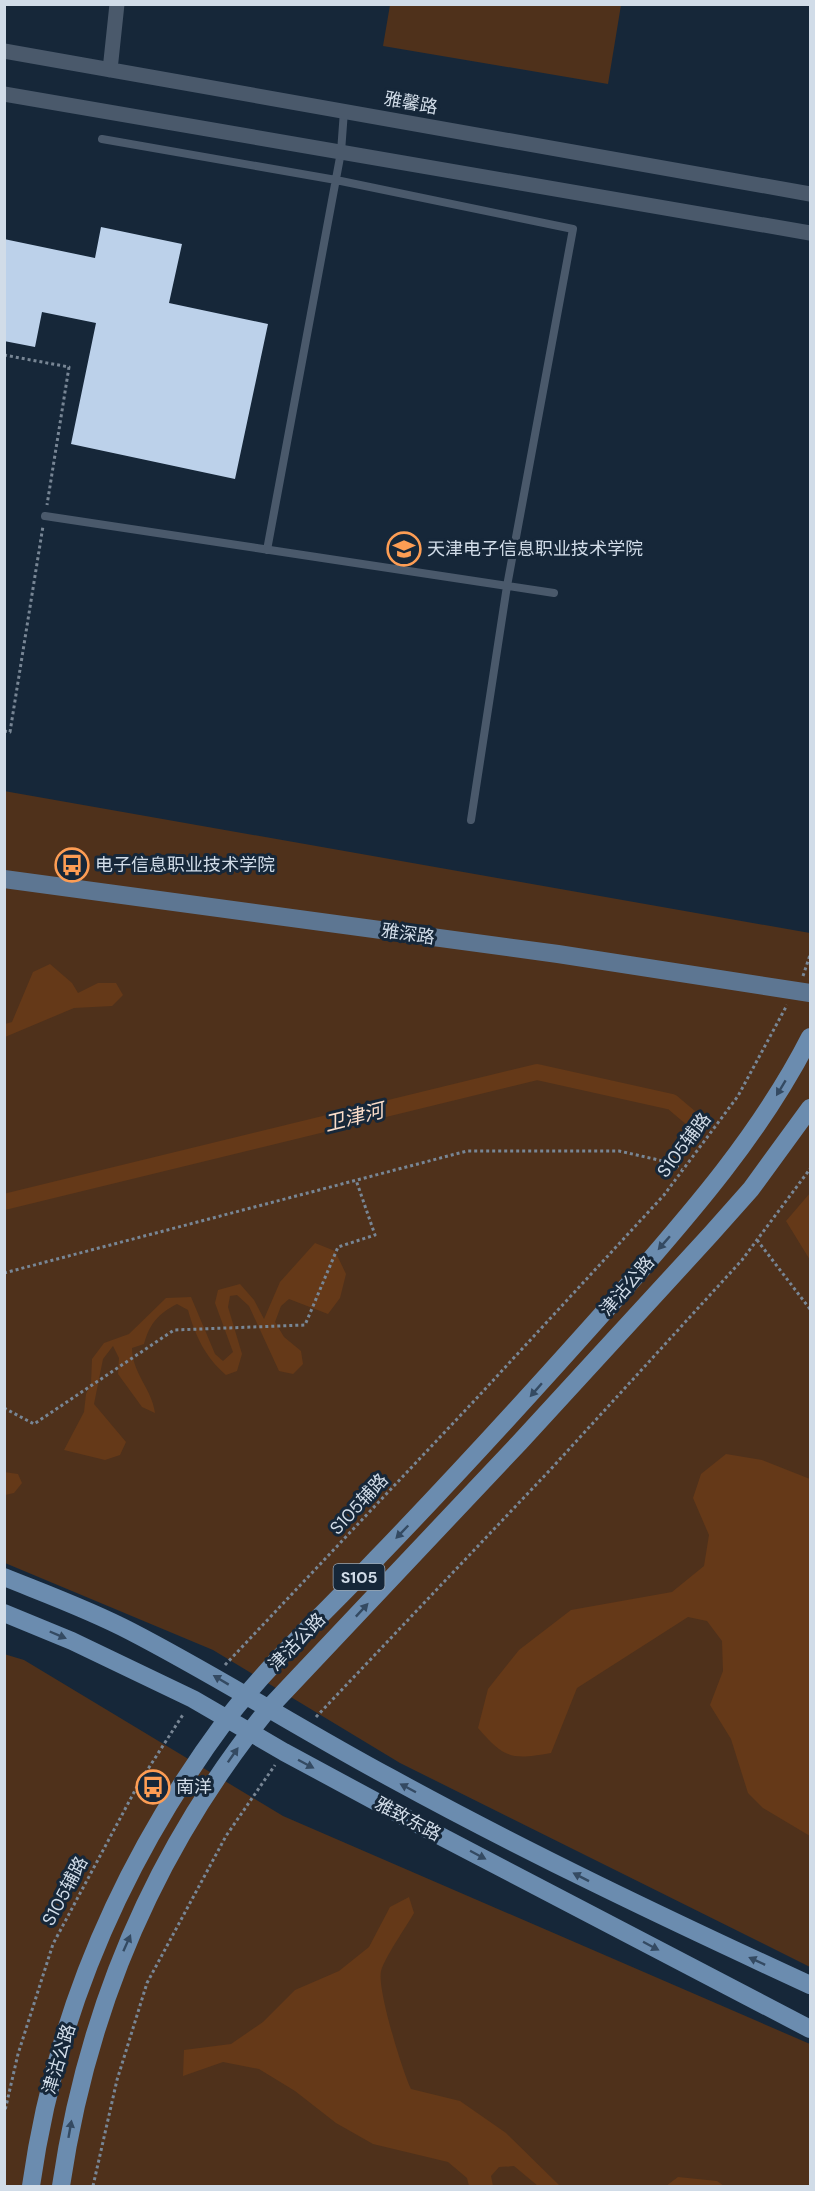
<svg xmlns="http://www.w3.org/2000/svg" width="815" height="2191" viewBox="0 0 815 2191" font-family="'DM Sans','Noto Sans SC',sans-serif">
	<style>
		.green { fill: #4f311b }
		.water { fill: #653918 }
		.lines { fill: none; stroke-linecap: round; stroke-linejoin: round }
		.canal { stroke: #653918; stroke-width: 16 }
		.building { fill: #bcd1ea }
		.path { stroke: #788695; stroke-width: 3; stroke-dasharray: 3 3; stroke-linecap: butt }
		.lane { stroke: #4a596b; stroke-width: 8 }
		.street { stroke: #4a596b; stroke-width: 15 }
		.secondary { stroke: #5d7692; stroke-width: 18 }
		.primary { stroke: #6b8caf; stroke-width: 18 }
		.oneway { fill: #344a62 }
		.labels { text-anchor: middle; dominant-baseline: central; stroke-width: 6; stroke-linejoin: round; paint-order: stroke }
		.shield { fill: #162739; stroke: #99a6b4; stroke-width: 1.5 }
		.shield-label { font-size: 16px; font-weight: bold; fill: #d1dce8 }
		.street-label { font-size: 18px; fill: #d1dce8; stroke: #162739 }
		.poi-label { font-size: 18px; fill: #d1dce8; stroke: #162739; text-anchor: start }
		.water-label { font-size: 20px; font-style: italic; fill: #fbddc9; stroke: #162739 }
	</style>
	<rect width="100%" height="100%" fill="#162739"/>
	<!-- green -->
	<path class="green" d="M390,5H621L608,84L383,46Z
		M4,791L810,933V1967L400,1763L213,1650L5,1563Z
		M4,1654L24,1660L283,1816L810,2044V2186H5Z"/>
	<!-- water -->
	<path class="water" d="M50,964L72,983L78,993L98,983H116L123,995L112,1006L74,1008L5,1037V1024L12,1022L33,972Z
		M810,1193V1260L786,1221Z
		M315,1243L335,1251L346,1274L340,1298L328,1314L289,1299L281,1306L275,1322L284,1337L301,1351L303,1364L293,1374L279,1371L249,1306L237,1295L230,1296L228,1307L242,1354L237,1371L226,1375C205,1357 195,1335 188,1310L177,1304C158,1314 150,1323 144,1344L132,1348C132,1373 152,1389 155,1413L142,1407L118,1374L119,1358L113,1346L103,1359L94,1404L126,1442L120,1455L105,1460L64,1450L84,1412L86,1394L91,1383L92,1359L104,1343L129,1334L166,1298L191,1297L215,1354L223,1361L233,1352L215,1303L218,1290L240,1284L254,1300L264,1319L280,1282Z
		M726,1454L762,1460L810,1479V1836L763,1808L748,1793L731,1739L710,1705L723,1671L722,1641L707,1621L688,1617L577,1688L551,1753C512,1760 505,1759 478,1728L488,1689L519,1650L571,1610L672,1592L704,1566L709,1535L693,1498L701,1474Z
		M4,1472L18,1474L22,1483L14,1493L5,1495Z
		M409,1897L414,1913C406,1927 385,1957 381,1971C377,1989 402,2070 411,2089L460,2101L506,2133L560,2186H538L514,2166L499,2167L491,2176L493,2186H469L467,2178L448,2162L373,2144L336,2123L295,2091L259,2069L223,2062L183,2076L184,2050L231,2044L263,2022L295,1990L339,1971L369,1947L390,1907Z
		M678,2177L717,2181L724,2186H666Z"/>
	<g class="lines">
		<!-- canal -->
		<path class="canal" d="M4,1202L537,1072L672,1102L698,1124"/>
	</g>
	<!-- building -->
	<path class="building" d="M101,227L182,244L169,303L268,324L235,479L71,444L96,323L42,312L35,347L4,341V239L95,258Z"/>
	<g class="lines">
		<!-- path -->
		<path class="path" d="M4,355L69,367L47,505
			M4,731L10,732L43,526
			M803,976L810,955
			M757,1240L810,1309
			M4,1273L467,1151H619L672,1163L682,1170
			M4,1408L34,1424L174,1330L305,1325L338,1247L375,1235L356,1180
			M225,1665L475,1400L664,1195L738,1096L787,1005
			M316,1717L550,1470L742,1260L810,1169
			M4,2115L18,2054L53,1944L139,1783L184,1713
			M93,2186L117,2080L147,1983L226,1836L275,1765"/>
		<!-- lane -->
		<path class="lane" d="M102,139L336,180L573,229L507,586L471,820
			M45,516L554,593
			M267,550L341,152L344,111"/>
		<!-- street -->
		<path class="street" d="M4,51L810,194
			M110,70L117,4
			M4,94L810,233"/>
		<!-- secondary -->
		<path class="secondary" d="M4,879L558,954L810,993"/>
		<!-- primary -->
		<path class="primary" d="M4,1577C46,1594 90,1610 130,1631C219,1677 303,1731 391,1778C528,1853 669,1920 810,1985
			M4,1613L72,1641L193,1699L284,1752L425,1828L810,2029
			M31,2186C55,2015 123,1859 226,1720C270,1662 326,1612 376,1559C460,1472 541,1383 621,1293C692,1212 761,1133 810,1037
			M61,2186C87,2009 155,1849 268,1709L520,1442L711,1234L751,1189L810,1108"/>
	</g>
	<!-- one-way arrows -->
	<defs><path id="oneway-solid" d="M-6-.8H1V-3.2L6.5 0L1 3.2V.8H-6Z" transform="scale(1.5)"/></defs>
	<g class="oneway">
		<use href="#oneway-solid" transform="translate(781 1088) rotate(121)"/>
		<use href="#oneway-solid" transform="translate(664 1243) rotate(131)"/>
		<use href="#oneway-solid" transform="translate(536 1390) rotate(131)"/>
		<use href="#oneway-solid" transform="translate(402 1532) rotate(134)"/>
		<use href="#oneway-solid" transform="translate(362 1610) rotate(-47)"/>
		<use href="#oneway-solid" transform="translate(58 1635) rotate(23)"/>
		<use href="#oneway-solid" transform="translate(221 1680) rotate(-149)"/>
		<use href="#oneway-solid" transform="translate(233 1755) rotate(-55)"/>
		<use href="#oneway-solid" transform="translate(306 1764) rotate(28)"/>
		<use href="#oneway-solid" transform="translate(408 1788) rotate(-152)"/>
		<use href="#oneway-solid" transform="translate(478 1855) rotate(28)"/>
		<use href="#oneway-solid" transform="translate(581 1877) rotate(-153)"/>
		<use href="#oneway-solid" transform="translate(127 1943) rotate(-66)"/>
		<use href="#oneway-solid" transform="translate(651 1946) rotate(28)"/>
		<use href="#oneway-solid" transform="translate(757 1961) rotate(-155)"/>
		<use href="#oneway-solid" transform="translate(70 2129) rotate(-80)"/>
	</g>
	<!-- icons -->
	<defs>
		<symbol id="university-ring" viewBox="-11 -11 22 22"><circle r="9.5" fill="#162739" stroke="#fd9d54" stroke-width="1.5"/><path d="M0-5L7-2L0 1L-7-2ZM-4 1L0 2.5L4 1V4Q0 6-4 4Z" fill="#fd9d54"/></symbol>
		<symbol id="bus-ring" viewBox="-11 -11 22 22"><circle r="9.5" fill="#162739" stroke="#fd9d54" stroke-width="1.5"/><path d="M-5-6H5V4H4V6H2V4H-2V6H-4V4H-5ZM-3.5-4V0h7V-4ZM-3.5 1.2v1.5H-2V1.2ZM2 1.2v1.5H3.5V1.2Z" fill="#fd9d54"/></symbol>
	</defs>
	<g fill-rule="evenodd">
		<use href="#university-ring" x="385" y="530" width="38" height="38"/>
		<use href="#bus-ring" x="53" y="846" width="38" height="38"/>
		<use href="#bus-ring" x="134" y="1768" width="38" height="38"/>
	</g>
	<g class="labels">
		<!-- shield labels -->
		<rect class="shield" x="333.5" y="1564" width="51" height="26" rx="4.5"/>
		<g class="shield-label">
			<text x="359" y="1577">S105</text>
		</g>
		<!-- street labels -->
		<g class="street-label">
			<text transform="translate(411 103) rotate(10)">雅馨路</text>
			<text transform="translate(408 934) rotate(8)">雅深路</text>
			<text transform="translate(684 1145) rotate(-53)">S105辅路</text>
			<text transform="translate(627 1286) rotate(-49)">津沽公路</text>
			<text transform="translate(359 1504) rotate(-47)">S105辅路</text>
			<text transform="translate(297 1642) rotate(-46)">津沽公路</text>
			<text transform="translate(408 1819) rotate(28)">雅致东路</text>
			<text transform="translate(65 1891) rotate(-62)">S105辅路</text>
			<text transform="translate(59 2059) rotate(-73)">津沽公路</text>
		</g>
		<!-- poi labels -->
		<g class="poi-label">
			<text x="427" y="549">天津电子信息职业技术学院</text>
			<text x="95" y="865">电子信息职业技术学院</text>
			<text x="176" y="1787">南洋</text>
		</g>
		<!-- water labels -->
		<g class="water-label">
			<text transform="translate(354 1117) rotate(-14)">卫津河</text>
		</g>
	</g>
	<!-- border -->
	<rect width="815" height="2191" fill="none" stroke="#d1dce8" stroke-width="12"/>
</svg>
